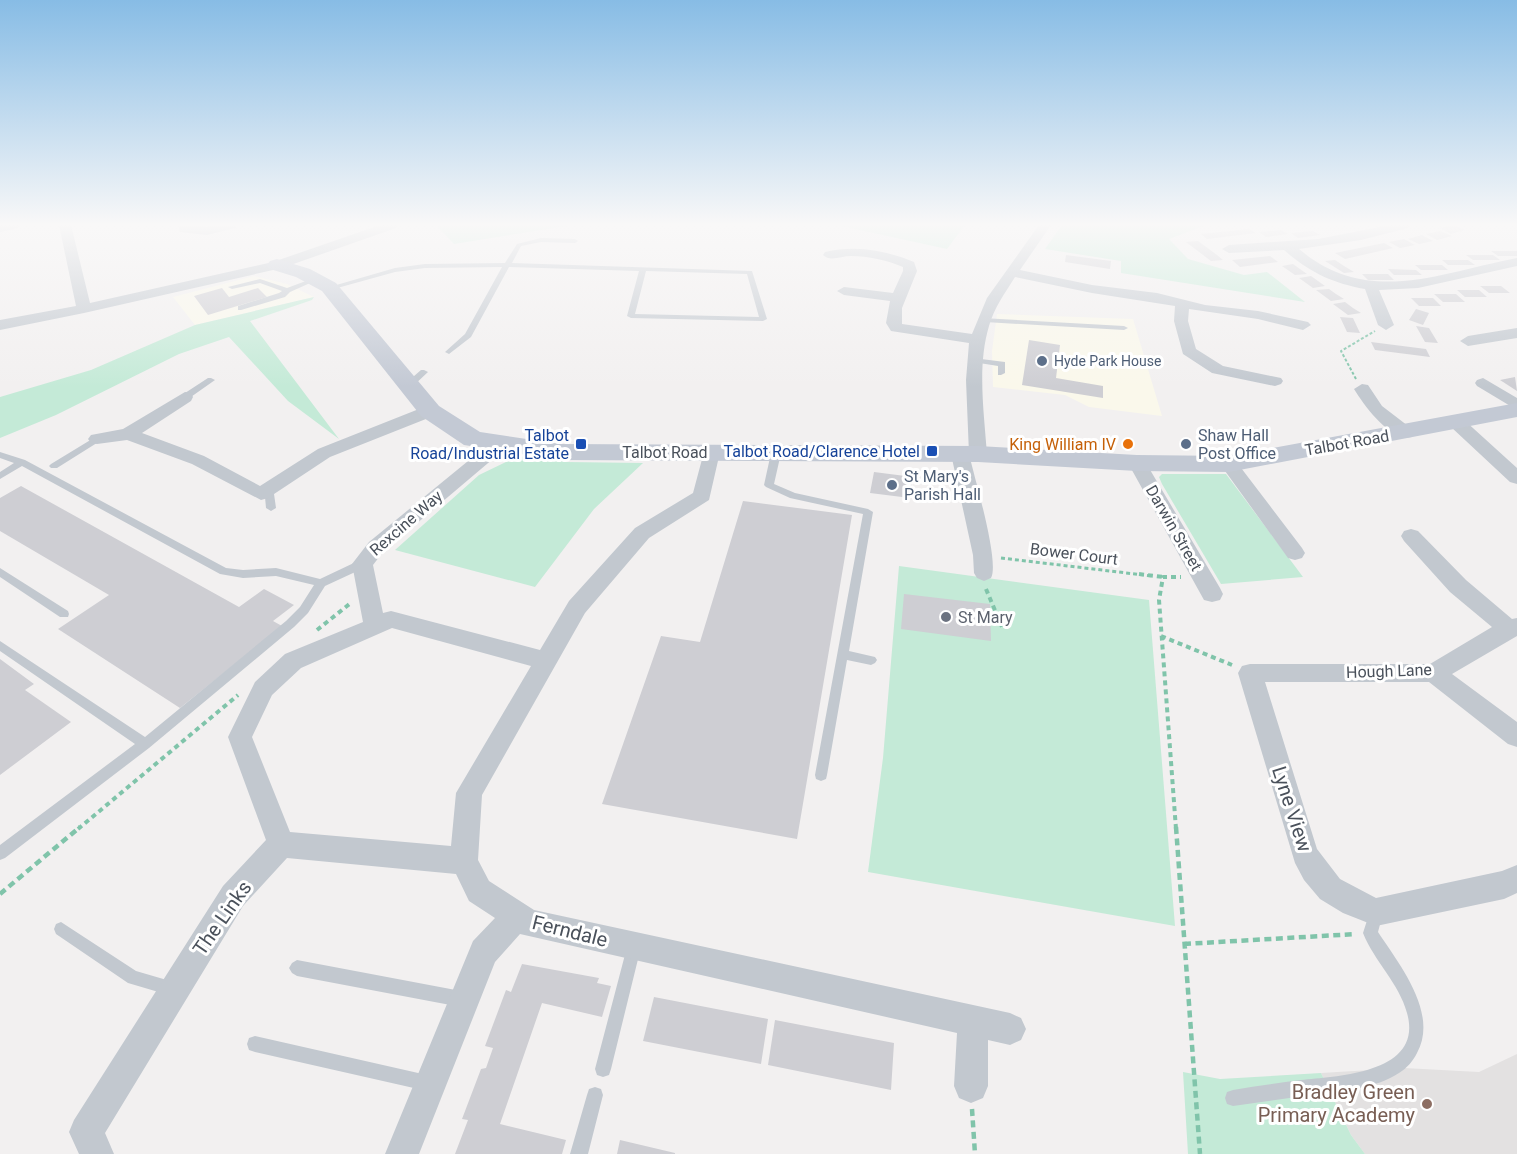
<svg xmlns="http://www.w3.org/2000/svg" width="1517" height="1154" viewBox="0 0 1517 1154" font-family="Roboto,sans-serif">
	<style>
		.commercial { fill: #faf8eb }
		.education { fill: #e3e1e1 }
		.green { fill: #c4ead7 }
		.building { fill: #ceced3 }
		.lines { fill: none; stroke-linecap: round; stroke-linejoin: round }
		.path-far3 { stroke: #80c4aa; stroke-width: 2; stroke-dasharray: 3 2; stroke-linecap: butt }
		.path-far2 { stroke: #80c4aa; stroke-width: 3; stroke-dasharray: 4 3; stroke-linecap: butt }
		.path-far1 { stroke: #80c4aa; stroke-width: 4; stroke-dasharray: 5 4; stroke-linecap: butt }
		.path { stroke: #80c4aa; stroke-width: 4.5; stroke-dasharray: 7 4.5; stroke-linecap: butt }
		.lane { fill: #c2c8cf; fill-rule: evenodd }
		.street { fill: #c2c8cf; fill-rule: evenodd }
		.secondary { fill: #c3c9d4; fill-rule: evenodd }
		.service-dot { fill: #5c6f8a; stroke: #fff; stroke-width: 2 }
		.transit-dot { fill: #1a4fb4; stroke: #fff; stroke-width: 2 }
		.food-dot { fill: #e8710a; stroke: #fff; stroke-width: 2 }
		.worship-dot { fill: #6b7280; stroke: #fff; stroke-width: 2 }
		.education-dot { fill: #8d6e63; stroke: #fff; stroke-width: 2 }
		.labels { text-anchor: middle; dominant-baseline: central; stroke-width: 6; stroke-linejoin: round; paint-order: stroke }
		.far-service-label { font-size: 14px; fill: #4e5e75; stroke: #fff; text-anchor: start }
		.transit-label { font-size: 16px; fill: #164399; stroke: #fff; text-anchor: end }
		.service-label { font-size: 16px; fill: #4e5e75; stroke: #fff; text-anchor: start }
		.street-label { font-size: 16px; fill: #4a515b; stroke: #fff }
		.food-label { font-size: 16px; fill: #c56008; stroke: #fff; text-anchor: end }
		.worship-label { font-size: 16px; fill: #5b616d; stroke: #fff; text-anchor: start }
		.near-street-label { font-size: 20px; fill: #4a515b; stroke: #fff }
		.near-education-label { font-size: 20px; fill: #785e54; stroke: #fff; text-anchor: end }
	</style>
	<rect width="100%" height="100%" fill="#f2f0f0"/>
	<!-- commercial -->
	<path class="commercial" d="M254,276L287,284L314,297L195,325L173,297Z
		M997,314L1133,319L1162,416L1089,407L1065,395L993,387L992,351Z"/>
	<!-- education -->
	<path class="education" d="M1517,1054V1154H1365L1351,1135L1321,1073L1404,1068L1479,1072Z"/>
	<!-- green -->
	<path class="green" d="M436,225H572L454,244Z
		M837,225H965L947,249Z
		M1062,225H1206L1169,239L1188,259L1244,275L1267,272L1305,302L1121,273V261L1045,249Z
		M314,297L312,300L250,321L339,439L288,401L229,337L179,354L56,415L0,438V397L91,370L195,325Z
		M532,454L566,462L643,463L594,509L535,587L395,550L479,475L508,461Z
		M1162,474H1226L1303,577L1221,584L1162,484L1159,477Z
		M899,566L1149,600L1175,926L868,872L883,758Z
		M1183,1072L1220,1079L1321,1073L1351,1135L1365,1154H1188Z"/>
	<!-- building -->
	<path class="building" d="M1454,225L1465,230L1451,234L1440,228Z
		M1249,229L1256,233L1207,239L1201,234Z
		M1281,230L1288,234L1266,237L1259,232Z
		M1313,231L1320,235L1298,238L1291,233Z
		M1440,231L1452,236L1437,240L1426,234Z
		M1422,235L1433,241L1419,244L1408,239Z
		M1404,239L1415,245L1400,248L1389,242Z
		M1198,241L1217,255L1223,260L1211,261L1186,242Z
		M1384,243L1393,248L1345,259L1335,253Z
		M1491,251H1517V256H1498Z
		M1066,255L1111,261L1110,269L1065,262Z
		M1466,255H1493L1500,260H1473Z
		M1270,256L1278,262L1240,267L1232,260Z
		M1335,260L1344,266L1354,272L1344,273L1325,261Z
		M1442,260H1468L1475,265H1448Z
		M1293,264L1307,274L1295,275L1282,266Z
		M1415,265H1442L1448,270H1421Z
		M1388,269L1416,270L1422,275H1394Z
		M1362,274H1388L1394,280H1368Z
		M1311,276L1325,286L1313,288L1299,278Z
		M1480,286H1501L1510,293H1489Z
		M222,288L229,297L258,288L267,297L208,315L194,296Z
		M1329,289L1336,294L1344,299L1331,301L1316,290Z
		M1457,290H1479L1487,297H1465Z
		M1434,294H1456L1465,302H1443Z
		M1411,298H1433L1441,306H1419Z
		M1345,302L1353,308L1361,313L1348,315L1333,304Z
		M1416,309L1429,313L1423,325L1409,320Z
		M1340,317L1353,318L1360,333L1347,332Z
		M1416,326L1429,328L1438,343L1425,342Z
		M1029,340L1060,345L1056,378L1103,386V398L1022,385Z
		M1371,342L1426,349L1430,357L1375,350Z
		M1515,377L1517,391L1500,380Z
		M874,472L913,477L910,498L870,493Z
		M21,486L239,607L264,589L294,605L273,621L282,626L180,708L58,629L109,595L0,531V498Z
		M743,501L852,515L797,839L602,804L661,636L700,642Z
		M904,594L990,604L991,641L901,629Z
		M0,659L34,684L25,690L71,722L0,775Z
		M522,964L599,978L597,983L611,986L602,1017L542,1003L500,1124L566,1140L562,1154H455L468,1120L462,1119L481,1069L486,1068L493,1048L485,1046L506,990L511,992Z
		M654,997L768,1019L761,1064L643,1041Z
		M775,1020L894,1043L891,1090L768,1065Z
		M620,1140L675,1153V1154H617Z"/>
	<g class="lines">
		<!-- path-far3 -->
		<path class="path-far3" d="M1356,379L1341,351L1375,331"/>
		<!-- path-far2 -->
		<path class="path-far2" d="M1001,558L1152,576"/>
		<!-- path-far1 -->
		<path class="path-far1" d="M1139,574L1163,577
			M986,589L1002,627
			M317,630L352,602
			M1161,636L1232,665
			M78,829L238,695
			M1176,829L1159,600L1163,577H1181"/>
		<!-- path -->
		<path class="path" d="M1176,827L1200,1154
			M0,894L80,827
			M1184,944L1356,934
			M972,1109L975,1154"/>
		<!-- lane -->
		<path class="lane" d="M541,238L575,239L578,241L575,243L541,242L521,246L512,263L752,271L767,319L763,321L631,318L627,316L639,271L509,267L471,337L449,354L445,352L465,334L502,267L425,268L395,272L330,290L326,288L395,268L425,264L505,263L517,244ZM646,271L747,274L759,317L635,314Z
			M314,278L319,279L290,292L285,297L241,310H238V306L279,293L282,291L260,283L232,289L228,287L260,279L287,288Z
			M982,318L1124,326L1128,328L1124,330L985,322L981,320Z
			M973,358L1005,362V373L1001,375H998V366L973,362Z
			M421,370H424L428,372L412,387H406V383Z
			M208,378H211L215,380L188,399H182V395Z
			M97,436L100,437V441L57,468H51L49,466L51,464Z
			M776,450L781,453L774,484L795,493L868,509L873,512L849,651L875,657L877,660L875,663L871,665L847,660L827,775L826,779L821,781L816,779L815,775L863,514L790,498L766,487L764,485L771,453Z
			M0,452L25,460L226,568L243,570L276,568L320,579L358,561L362,560L367,564L366,567L325,586L308,613L294,627L149,748L5,858L0,860V845L135,744L0,651V641L145,737L286,621L300,607L314,585L276,576L243,578L220,574L22,466L0,479V472L14,463L0,458Z
			M269,491L274,494L276,508L271,511L266,508L265,497L258,496L256,494L261,491Z
			M0,568L68,611L69,614L68,617H60L0,577Z
			M1376,906L1381,908L1383,913L1378,932C1399,964 1439,1013 1417,1053C1413,1061 1407,1068 1399,1073C1387,1081 1373,1085 1360,1088L1233,1106L1227,1104L1225,1098L1227,1092L1233,1090C1256,1086 1278,1083 1301,1080C1339,1076 1424,1073 1407,1013C1399,983 1374,961 1363,933L1371,908Z
			M61,922L136,971L177,983L180,988L177,993L172,996L128,983L56,934L54,929L56,924Z
			M634,940L639,942L641,947L611,1069L609,1075L603,1077L597,1075L595,1069L627,947L629,942Z
			M297,960L461,991L466,994L469,999L466,1004L461,1007L297,976L292,973L289,968L292,963Z
			M255,1036L427,1075L433,1077L435,1083L433,1089L427,1091L255,1052L249,1050L247,1044L249,1038Z
			M595,1087L601,1089L603,1095L588,1154H570L587,1095L589,1089Z"/>
		<!-- street -->
		<path class="street" d="M0,225H20L18,228L0,232Z
			M59,225H71L90,303L273,262L380,225H398L396,228L282,268L84,313L0,330V320L76,306Z
			M178,225L207,227L237,225L235,228L207,235L180,232Z
			M1039,225H1051L1020,270L1092,285L1157,293L1205,305L1258,311L1308,322L1311,325L1303,330L1258,319L1189,309L1188,321L1196,349L1223,366L1281,378L1283,381L1281,384L1275,386L1212,373L1183,354L1174,321L1175,306L1092,293L1015,277C1005,293 994,308 989,326C977,366 984,412 987,454L984,458H972L969,454C974,476 1000,562 991,578L984,581L977,578L974,573L973,555L951,454L954,450H966L969,454L966,380L969,343L891,331L886,323L890,301L844,295L837,291L844,287L893,293L903,271V267C886,260 869,256 851,256C841,256 830,262 823,255L825,252C856,245 885,250 914,262L917,271L902,308V324L972,334L987,298Z
			M1390,225H1410L1408,228L1361,240L1299,249C1367,307 1439,273 1517,258V266L1418,288L1379,290L1394,325L1386,330L1378,325L1365,289C1332,283 1309,272 1284,250L1229,253L1222,249L1229,245L1318,239Z
			M1517,328V338L1468,346L1460,341L1468,336Z
			M1483,378L1517,398V410L1477,386L1475,383L1477,380Z
			M1362,384L1368,385L1382,406L1412,429L1415,433L1412,437C1390,442 1364,405 1354,389Z
			M185,392L191,393L193,397L191,401L142,433L204,456L260,486L318,449L424,407H436L439,411L436,415L330,457L268,498L261,500L192,464L127,440L97,444L91,443L88,439L91,435L123,429Z
			M1457,418L1463,419L1517,468V484L1510,482L1451,427L1448,423L1451,419Z
			M501,437L507,439L510,443L507,447L383,552L373,565L383,613L391,611L540,650L569,601L635,528L693,493L705,448H717L720,452L709,500L649,538L585,613L482,795L478,860L489,881L534,910L1010,1013L1021,1018L1026,1029L1021,1040L1010,1045L988,1040V1086L983,1098L971,1103L959,1098L954,1086L957,1033L520,934L495,962L419,1154H385L473,941L495,918L469,901L456,874L287,858L243,906L105,1133L114,1154H79L69,1132L74,1120L223,886L266,840L228,737L255,682L285,654L363,622L352,564L369,542L495,439ZM392,628L531,666L456,793L451,846L290,832L252,737L272,695L301,668Z
			M1137,457L1143,459L1146,463L1220,588L1223,594L1220,600L1212,602L1204,600L1128,463L1131,459Z
			M1229,458L1235,460L1302,548L1305,553L1302,558L1295,560L1288,558L1220,464L1223,460Z
			M1411,529L1418,531L1466,580L1512,619L1517,618V636L1452,674L1517,722V747L1508,744L1429,682H1265L1317,849L1340,879L1376,898L1502,871L1517,865V893L1504,899L1376,926L1343,913L1320,899L1304,880L1295,863L1238,673L1242,666L1250,664H1430L1492,627L1450,592L1404,541L1401,536L1404,531Z"/>
		<!-- secondary -->
		<path class="secondary" d="M277,259L310,269L336,283L439,406L480,432L560,444L978,446L1137,455L1229,456L1517,403V417L1229,472L1137,471L978,462L560,460L464,445L421,416L322,291L296,277L270,269L267,265L270,261Z"/>
	</g>
	<!-- sky -->
	<linearGradient id="sky" x2="0" y2="1"><stop stop-color="#87bce5"/><stop offset="0.58" stop-color="#f9f8f8"/><stop offset="1" stop-color="#f9f8f8" stop-opacity="0"/></linearGradient>
	<rect width="1517" height="387" fill="url(#sky)"/>
	<!-- markers -->
	<g class="service-dot">
		<circle cx="1042" cy="361" r="6"/>
		<circle cx="1186" cy="444" r="6"/>
		<circle cx="892" cy="485" r="6"/>
	</g>
	<g class="transit-dot">
		<rect x="575" y="438" width="12" height="12" rx="3"/>
		<rect x="926" y="445" width="12" height="12" rx="3"/>
	</g>
	<circle class="food-dot" cx="1128" cy="444" r="6"/>
	<circle class="worship-dot" cx="946" cy="617" r="6"/>
	<circle class="education-dot" cx="1427" cy="1104" r="6"/>
	<g class="labels">
		<!-- far-service labels -->
		<g class="far-service-label">
			<text x="1054" y="361">Hyde Park House</text>
		</g>
		<!-- transit labels -->
		<g class="transit-label">
			<text x="569" y="435">Talbot<tspan x="569" dy="18">Road/Industrial Estate</tspan></text>
			<text x="920" y="451">Talbot Road/Clarence Hotel</text>
		</g>
		<!-- service labels -->
		<g class="service-label">
			<text x="1198" y="435">Shaw Hall<tspan x="1198" dy="18">Post Office</tspan></text>
			<text x="904" y="476">St Mary's<tspan x="904" dy="18">Parish Hall</tspan></text>
		</g>
		<!-- street labels -->
		<g class="street-label">
			<text transform="translate(1347 443) rotate(-10)">Talbot Road</text>
			<text x="665" y="452">Talbot Road</text>
			<text transform="translate(406 523) rotate(-41)">Rexcine Way</text>
			<text transform="translate(1174 528) rotate(60)">Darwin Street</text>
			<text transform="translate(1074 554) rotate(7)">Bower Court</text>
			<text transform="translate(1389 671) rotate(-2)">Hough Lane</text>
		</g>
		<!-- food labels -->
		<g class="food-label">
			<text x="1116" y="444">King William IV</text>
		</g>
		<!-- worship labels -->
		<g class="worship-label">
			<text x="958" y="617">St Mary</text>
		</g>
		<!-- near-street labels -->
		<g class="near-street-label">
			<text transform="translate(1292 809) rotate(72)">Lyne View</text>
			<text transform="translate(222 918) rotate(-55)">The Links</text>
			<text transform="translate(570 931) rotate(14)">Ferndale</text>
		</g>
		<!-- near-education labels -->
		<g class="near-education-label">
			<text x="1415" y="1092">Bradley Green<tspan x="1415" dy="23">Primary Academy</tspan></text>
		</g>
	</g>
</svg>
